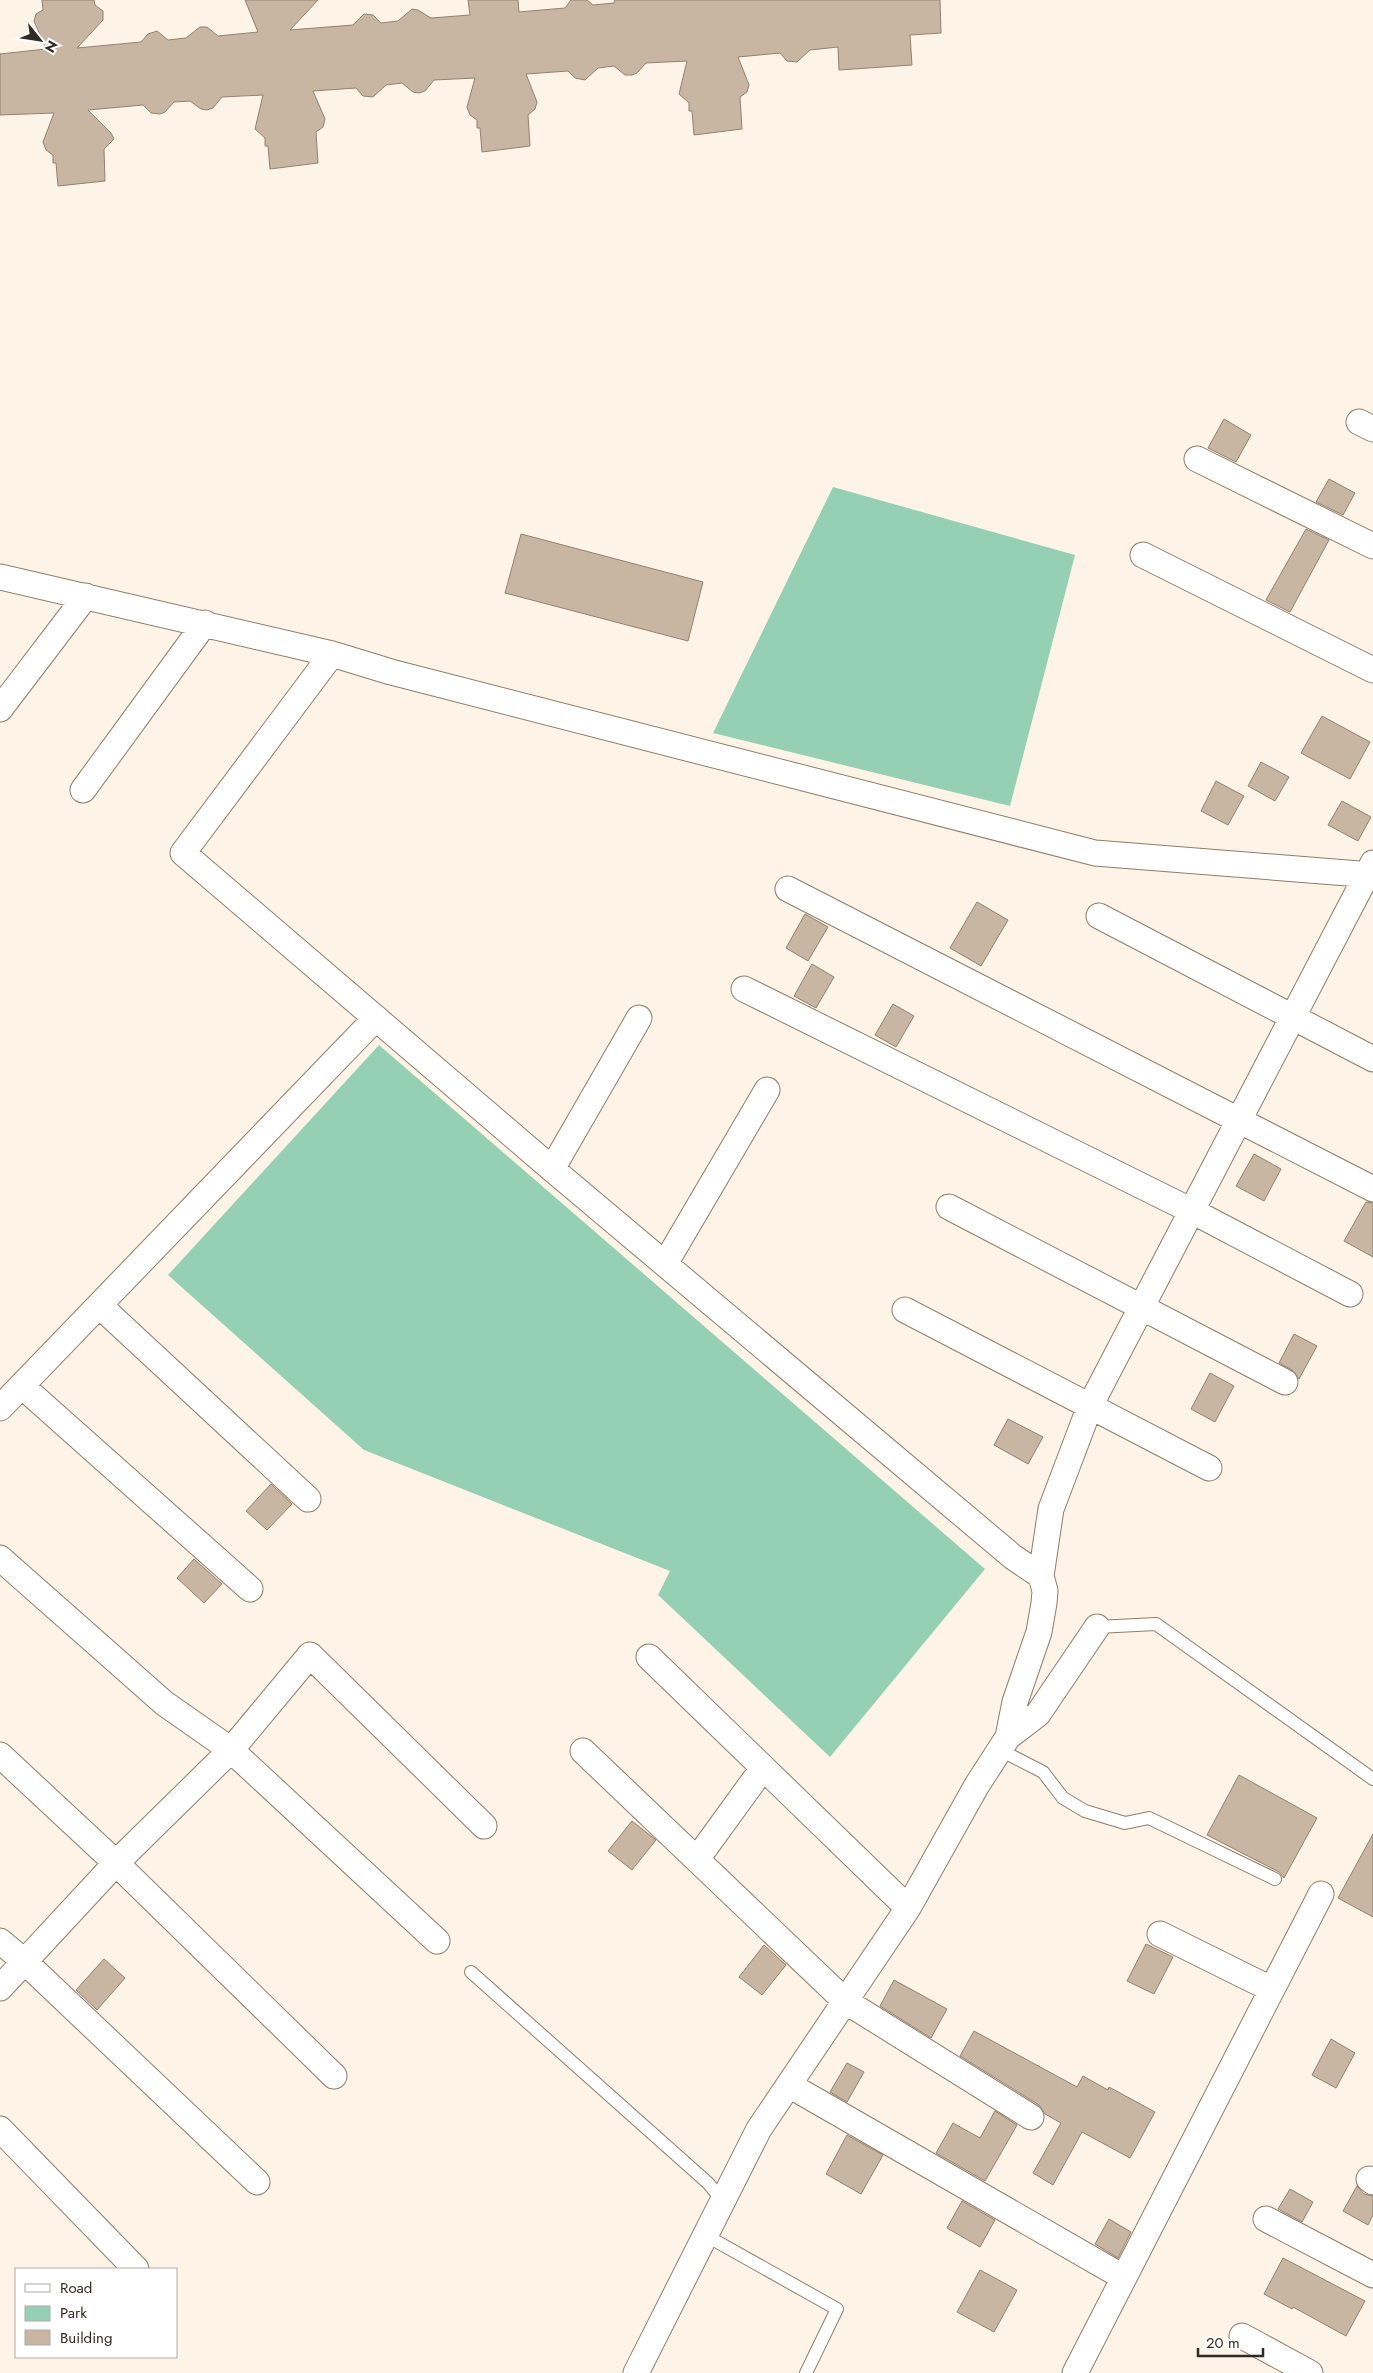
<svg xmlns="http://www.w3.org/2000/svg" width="1373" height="2373" viewBox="0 0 1373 2373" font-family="Jost,sans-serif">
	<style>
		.green { fill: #96d0b4 }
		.building { fill: #c8b6a3; stroke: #92816f }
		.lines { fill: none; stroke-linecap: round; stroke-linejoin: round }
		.service-casing { stroke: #8e7d6b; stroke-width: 14 }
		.minor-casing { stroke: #8e7d6b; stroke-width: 27 }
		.service { stroke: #fff; stroke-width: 12 }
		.minor { stroke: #fff; stroke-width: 25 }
	</style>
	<rect width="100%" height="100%" fill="#fef3e7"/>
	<!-- green -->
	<path class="green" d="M833,487L1075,555L1010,806L713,733Z
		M379,1045L985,1569L830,1757L658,1595L670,1571L364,1450L168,1275Z"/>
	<!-- building -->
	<path class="building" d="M42,0H94L95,5L103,11V20L77,48L141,42L148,34L157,31L168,40L186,38L200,27H207L218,36L258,32L245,0H318L290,30L353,25L364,14L373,15L381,23L398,21L412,9L418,10L431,18L470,15L468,0H518L519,12L565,8L571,0H587L593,5L614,3L615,0H940L941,33L910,35L912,65L839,70L838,47L810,50L797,62L787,61L780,53L738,57L749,85L747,92L740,97L742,129L694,135L692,111H689V103L679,94L687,61L646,63L637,73L632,75H625L614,66L598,68L585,80L575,78L568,71L526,74L537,102L535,109L528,115L530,146L482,152L480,128H477V120L470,115L467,107L475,78L434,80L425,91L419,93L413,92L402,83L386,85L373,97L363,96L356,88L313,91L325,119L323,127L316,132L318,163L270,169L268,146H265V138L255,129L263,95L222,97L213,108L207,110L201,109L190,101L174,102L165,112L160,114L151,113L143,105L88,110L111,133L114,139L104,149L105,181L58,186L56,163H53V155L46,150L43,142L54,113L0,115V54L46,49L34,21L36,14L43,10Z
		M1224,419L1251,435L1236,462L1208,448Z
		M1329,479L1355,493L1343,515L1316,502Z
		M1306,529L1329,540L1290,612L1266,600Z
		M521,534L703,582L688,641L505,593Z
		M1322,716L1370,742L1350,779L1301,753Z
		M1261,762L1289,777L1275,801L1248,786Z
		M1216,781L1244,796L1228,825L1201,811Z
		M1342,801L1371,817L1358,841L1328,825Z
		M977,902L1008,920L981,966L950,948Z
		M805,914L828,927L808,961L786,948Z
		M812,964L834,977L816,1008L794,996Z
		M893,1004L914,1016L896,1047L875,1035Z
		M1254,1154L1281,1169L1264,1201L1236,1186Z
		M1366,1202L1373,1203V1257L1344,1241Z
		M1294,1334L1317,1346L1299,1379L1292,1370L1279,1363Z
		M1210,1373L1234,1386L1215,1422L1191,1409Z
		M1008,1419L1043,1437L1028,1464L994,1445Z
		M271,1484L292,1504L267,1530L246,1511Z
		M194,1559L222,1584L204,1603L177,1578Z
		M1239,1775L1317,1818L1284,1878L1279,1872L1207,1835Z
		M632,1821L656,1840L632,1870L608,1851Z
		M1373,1834V1917L1338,1898Z
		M1146,1944L1173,1957L1154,1994L1127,1981Z
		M764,1945L786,1965L762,1995L739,1977Z
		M104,1959L125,1978L97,2010L76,1990Z
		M894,1980L947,2009L931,2038L880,2006Z
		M974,2031L1077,2087L1083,2076L1108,2090L1109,2087L1155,2112L1130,2158L1082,2132L1053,2185L1033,2173L1061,2123L1045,2114L1039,2105L960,2056Z
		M1331,2039L1355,2053L1336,2088L1312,2075Z
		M847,2063L864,2072L847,2102L830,2092Z
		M995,2111L1017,2125L985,2181L936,2153L953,2123L980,2138Z
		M847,2135L883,2155L861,2194L826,2174Z
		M1357,2186L1364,2194L1373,2196V2215L1368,2225L1343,2211Z
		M1290,2189L1313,2202L1302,2222L1278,2209Z
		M962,2201L995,2220L980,2247L947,2228Z
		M1109,2219L1131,2232L1118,2258L1095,2244Z
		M1283,2258L1365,2301L1346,2336L1293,2307L1292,2309L1264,2294Z
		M980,2270L1017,2290L994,2332L957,2312Z"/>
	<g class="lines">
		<defs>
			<path id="service" d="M1097,1627L1156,1624L1373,1779
				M1000,1750L1043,1772L1063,1798L1085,1811L1125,1823L1149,1818L1275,1879
				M471,1972L708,2183L723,2201
				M705,2235L837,2309L806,2373"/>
			<path id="minor" d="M1359,422L1373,429
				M1197,459L1373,546
				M1143,555L1373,670
				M0,577L332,654L391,672L1095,853L1373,875
				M332,654L183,853L552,1169L1013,1557L1041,1576
				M0,709L86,596
				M83,790L205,623
				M788,889L1373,1189
				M1099,916L1373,1059
				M744,989L1192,1211L1350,1294
				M552,1169L639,1018
				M949,1207L1285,1382
				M665,1264L767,1090
				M100,1306L308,1499
				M905,1310L1209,1468
				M22,1386L250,1589
				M0,1408L376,1018
				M0,1558L164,1703L231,1750L437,1941
				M649,1657L908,1908
				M1008,1737L1038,1714L1097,1627
				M583,1751L845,2001L1031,2117
				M0,1755L116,1863L334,2076
				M697,1859L763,1768
				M1160,1934L1271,1989
				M0,1941L24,1961L257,2182
				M0,1988L116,1863L231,1750L310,1655L484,1826
				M789,2085L1123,2277
				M0,2129L136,2269
				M1369,2179L1373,2182
				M1266,2219L1373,2275
				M1242,2336L1310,2373
				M636,2373L759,2129L908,1908L977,1785L1008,1737L1015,1702L1039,1632L1044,1603L1045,1591L1041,1576L1051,1509L1090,1406L1373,863
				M1075,2373L1321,1894"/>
		</defs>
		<!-- service casing -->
		<use href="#service" class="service-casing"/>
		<!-- minor casing -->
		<use href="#minor" class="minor-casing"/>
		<!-- service -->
		<use href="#service" class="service"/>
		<!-- minor -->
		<use href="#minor" class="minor"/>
	</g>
	<!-- legend -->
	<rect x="15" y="2268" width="162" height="90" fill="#ffffff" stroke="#adaaa7"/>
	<rect x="25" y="2284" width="25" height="8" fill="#ffffff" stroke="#adaaa7"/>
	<text x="60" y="2293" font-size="15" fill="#312a23">Road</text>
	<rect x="25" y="2306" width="25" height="15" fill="#96d0b4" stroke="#adaaa7"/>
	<text x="60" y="2318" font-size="15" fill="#312a23">Park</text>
	<rect x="25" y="2330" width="25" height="15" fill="#c8b6a3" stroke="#adaaa7"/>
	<text x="60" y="2343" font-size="15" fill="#312a23">Building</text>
	<!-- north arrow -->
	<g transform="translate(40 40) rotate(120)" stroke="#ffffff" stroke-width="4" paint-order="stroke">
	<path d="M0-4L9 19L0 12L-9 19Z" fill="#312a23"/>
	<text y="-8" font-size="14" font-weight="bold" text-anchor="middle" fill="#312a23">N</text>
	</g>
	<!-- scale -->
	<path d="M1198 2348v8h65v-8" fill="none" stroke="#312a23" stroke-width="2.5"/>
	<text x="1206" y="2348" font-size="15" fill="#312a23" stroke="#ffffff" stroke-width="4" paint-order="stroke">20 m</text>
</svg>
